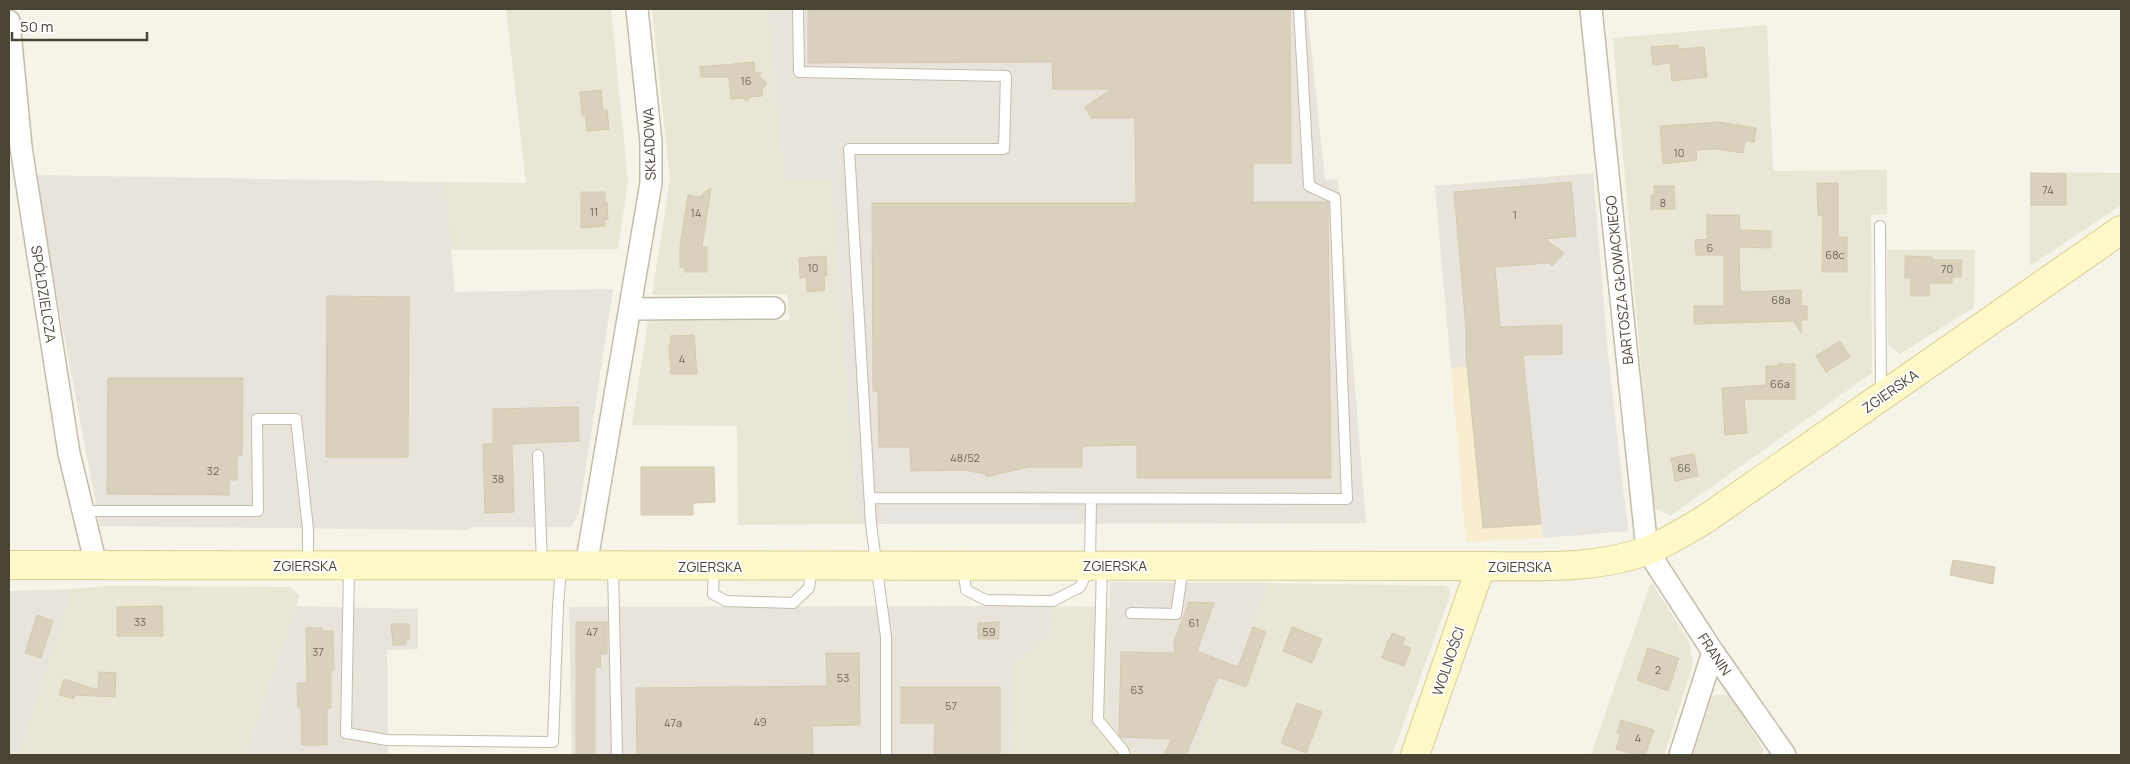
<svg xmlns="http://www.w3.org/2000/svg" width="2130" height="764" viewBox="0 0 2130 764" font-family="Manrope,sans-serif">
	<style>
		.residential { fill: #eae6d5 }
		.commercial { fill: #f9edd1 }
		.industrial { fill: #e8e4dc }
		.parking { fill: #e6e5e0 }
		.building { fill: #d9d1bc; stroke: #d4caae }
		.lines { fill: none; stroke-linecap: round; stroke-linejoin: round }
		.lane-casing { stroke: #c2bda9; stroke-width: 12 }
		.street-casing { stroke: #c2bda9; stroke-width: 24 }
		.secondary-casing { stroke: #dad092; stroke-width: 30 }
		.lane { stroke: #fff; stroke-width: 10 }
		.street { stroke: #fff; stroke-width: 21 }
		.secondary { stroke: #fff8c8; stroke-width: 28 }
		.labels { text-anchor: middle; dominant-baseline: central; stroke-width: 4; stroke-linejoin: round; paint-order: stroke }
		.number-label { font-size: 11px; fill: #6e6757 }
		.street-label { font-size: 14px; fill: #4a4435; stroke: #fff }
	</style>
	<rect width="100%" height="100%" fill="#f6f3e8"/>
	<!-- residential -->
	<path class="residential" d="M506,9H611L628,182L618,249L450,250L445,182L526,183Z
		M652,9H768L785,181H831L858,524L738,525L737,426L632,425L648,321L789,320L787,294L652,295L670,180Z
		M1767,25L1773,171L1887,170V214L1871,215L1872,373L1670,516L1653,507L1613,38Z
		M2030,172L2121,173V205L2030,266Z
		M1887,250H1975L1974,307L1900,354L1888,344Z
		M1651,582L1689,641L1693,664L1664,755H1591Z
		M1268,583L1446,586L1451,593L1392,755H1193L1222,680L1231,683Z
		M108,586L290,587L299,595L297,606L245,755H19L72,589Z
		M1052,606L1109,607L1106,698L1113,727L1140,755H1011L1013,665L1050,635Z
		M1730,694L1763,749L1761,755H1693L1712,696Z"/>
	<!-- commercial -->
	<path class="commercial" d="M1524,361L1543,538L1466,542L1451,368Z"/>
	<!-- industrial -->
	<path class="industrial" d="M768,9H1307L1325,180L1338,179L1366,523L858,524L831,181H785Z
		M1593,173L1608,354L1451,368L1435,186Z
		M34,175L445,182L455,292L613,289L579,513L571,527H471L468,530L100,526Z
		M1110,582L1268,583L1231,684L1222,680L1193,755H1140L1113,728L1106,698Z
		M72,589L19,755H9V591Z
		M297,606L418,609V649L387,650L388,755H245Z
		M1052,606L1050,635L1013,665L1011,755H572L569,607Z"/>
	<!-- parking -->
	<path class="parking" d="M1608,354L1628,531L1543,538L1524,361Z
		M885,508L1079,510V523L885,522Z"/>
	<!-- building -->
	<path class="building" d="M808,9H1290L1291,163H1253V202H1328L1331,478H1137V445L1082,446V467H1028L986,477V474L963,470L911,471L910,447H879L878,391H873L872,203H1136L1135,118H1091L1085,107L1112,89H1053L1052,62L808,63Z
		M1678,45V49L1704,47L1707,77L1672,81L1670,63L1653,65L1651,47Z
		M754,62L755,73L760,72V77L767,83L762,90V96L751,97L747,101L742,98L731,99L729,77H701L700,67Z
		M601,90L603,111L607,110L609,129L587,131L585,115H582L580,92Z
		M1719,122L1756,128L1754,142L1745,141L1743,153L1716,149L1696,150L1697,160L1663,164L1660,126Z
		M2031,173L2066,174V205H2031Z
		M1571,182L1576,236L1545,239L1564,253L1552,266L1549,263L1495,267L1500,327L1562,325V354L1523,355L1541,524L1483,528L1466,356V328L1454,192Z
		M1817,183H1838V237H1847V272H1822L1823,215H1818Z
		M1654,186H1674L1675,209H1651V195H1654Z
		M711,188L702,247H707V272H685V267H680V247L688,195L699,197Z
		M581,192H605V202H607L608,219H605V226L581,228Z
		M1707,215H1739L1740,230L1771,231V248L1739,247L1740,292L1801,290V306H1807V320H1801V333L1794,321L1694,324V306H1724V255H1696L1695,240L1707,239Z
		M826,256L827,276H824L825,290L807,292L806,277L800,278L799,258Z
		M1905,256L1932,257V260H1962L1961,277H1952V283H1929V296H1911V278H1905Z
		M327,296L409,297L408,457H326Z
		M694,335L697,374H671L669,345L671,344L670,336Z
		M1840,341L1850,357L1826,372L1816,356Z
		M1778,364H1795V399H1744L1747,433L1725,435L1722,388L1766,385V366H1778Z
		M108,378H243L242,456H237V480H229V495L107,494Z
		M578,407L579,441L512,444L514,512L485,513L483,444H493V409Z
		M1694,454L1698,476L1675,481L1671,458Z
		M641,467H714L715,502L693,503V515H641Z
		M1953,560L1995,567L1993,584L1950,575Z
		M1189,602L1214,603L1197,651L1238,667L1253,627L1266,632L1246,687L1218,677L1186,755H1164L1171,739L1121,737L1119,735L1121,652L1175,653L1174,641Z
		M162,606L163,636H117V607Z
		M37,615L53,621L41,658L25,653Z
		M576,622H607V654H600L601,667H595V755H576Z
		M999,622V639H978V623Z
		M391,624H409V639H406V645H393Z
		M1292,627L1322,639L1312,663L1283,651Z
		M306,628H322V631H333L334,670H331V708H327V745H302L301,708H298L297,683H307Z
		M1392,633L1405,638L1402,645L1411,648L1404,666L1382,658L1388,640H1390Z
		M1648,648L1679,658L1668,691L1637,680Z
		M826,653H859L860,725L812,726L813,755H637L636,688L827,686Z
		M99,672L116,673L115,697L75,695L74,699L59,695L64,679L98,690Z
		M901,687H1000V755H934L935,723H901Z
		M1297,703L1322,712L1306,753L1281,743Z
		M1621,720L1654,730L1645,755H1635L1616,749L1621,734L1617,733Z"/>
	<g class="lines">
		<defs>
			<path id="lane" d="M798,9L799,72L1006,76L1004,149H849L871,524L886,637V755
				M1880,226L1881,393
				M538,455L542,564
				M870,498L1347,499L1335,198L1309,186L1299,9
				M82,511H258L257,419H296L308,529V564
				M349,566L346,733L387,740L553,742L558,607L561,567
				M714,566L713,594L726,601L793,603L809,588L812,567
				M1102,566L1098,720L1123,750L1125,755
				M613,567L617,755
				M963,567L966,590L986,600L1053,601L1080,587L1090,566L1091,499
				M1131,613L1176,614L1183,568"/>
			<path id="street" d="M1591,9L1647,550L1713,652L1785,755
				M9,21L21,147L69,453L96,565
				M630,309L774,308
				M586,566L651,183V142L637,9
				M1680,755L1713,652"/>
			<path id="secondary" d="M9,565L1481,566C1536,566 1594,570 1646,551C1667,543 1685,531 1704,520L2121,230
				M1415,755L1481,566"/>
		</defs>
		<!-- lane casing -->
		<use href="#lane" class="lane-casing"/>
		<!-- street casing -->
		<use href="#street" class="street-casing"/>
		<!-- secondary casing -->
		<use href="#secondary" class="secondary-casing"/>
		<!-- lane -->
		<use href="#lane" class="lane"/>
		<!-- street -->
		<use href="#street" class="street"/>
		<!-- secondary -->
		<use href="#secondary" class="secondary"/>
	</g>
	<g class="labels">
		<!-- number labels -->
		<g class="number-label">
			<text x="746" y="80">16</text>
			<text x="1679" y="152">10</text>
			<text x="2048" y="189">74</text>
			<text x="1663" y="202">8</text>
			<text x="594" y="211">11</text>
			<text x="696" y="212">14</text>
			<text x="1515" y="214">1</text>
			<text x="1710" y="247">6</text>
			<text x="1835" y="254">68c</text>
			<text x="813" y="267">10</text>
			<text x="1947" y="268">70</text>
			<text x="1781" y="299">68a</text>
			<text x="682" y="358">4</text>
			<text x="1780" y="383">66a</text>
			<text x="965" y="457">48/52</text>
			<text x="1684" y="467">66</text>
			<text x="213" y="470">32</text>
			<text x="498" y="478">38</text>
			<text x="140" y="621">33</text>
			<text x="1194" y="622">61</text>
			<text x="592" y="631">47</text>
			<text x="989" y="631">59</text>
			<text x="318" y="651">37</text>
			<text x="1658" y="669">2</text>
			<text x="843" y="677">53</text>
			<text x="1137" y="689">63</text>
			<text x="951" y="705">57</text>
			<text x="760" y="721">49</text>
			<text x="673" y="722">47a</text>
			<text x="1638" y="737">4</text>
		</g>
		<!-- street labels -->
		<g class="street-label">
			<text transform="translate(649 144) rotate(-92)">SKŁADOWA</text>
			<text transform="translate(1619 280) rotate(-96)">BARTOSZA GŁOWACKIEGO</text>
			<text transform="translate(44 294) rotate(81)">SPÓŁDZIELCZA</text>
			<text transform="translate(1890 391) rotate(-35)">ZGIERSKA</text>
			<text x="305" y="565">ZGIERSKA</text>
			<text x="1115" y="565">ZGIERSKA</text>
			<text x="710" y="566">ZGIERSKA</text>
			<text x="1520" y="566">ZGIERSKA</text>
			<text transform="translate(1715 654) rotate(56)">FRANIN</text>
			<text transform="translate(1448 661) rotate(-71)">WOLNOŚCI</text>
		</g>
	</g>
	<!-- border -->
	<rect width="2130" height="764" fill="none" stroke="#4a4435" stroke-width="20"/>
	<!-- scale -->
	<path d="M12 32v8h135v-8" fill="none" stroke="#4a4435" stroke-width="2.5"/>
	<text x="20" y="32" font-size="15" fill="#4a4435" stroke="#ffffff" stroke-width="4" paint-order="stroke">50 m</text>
</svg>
